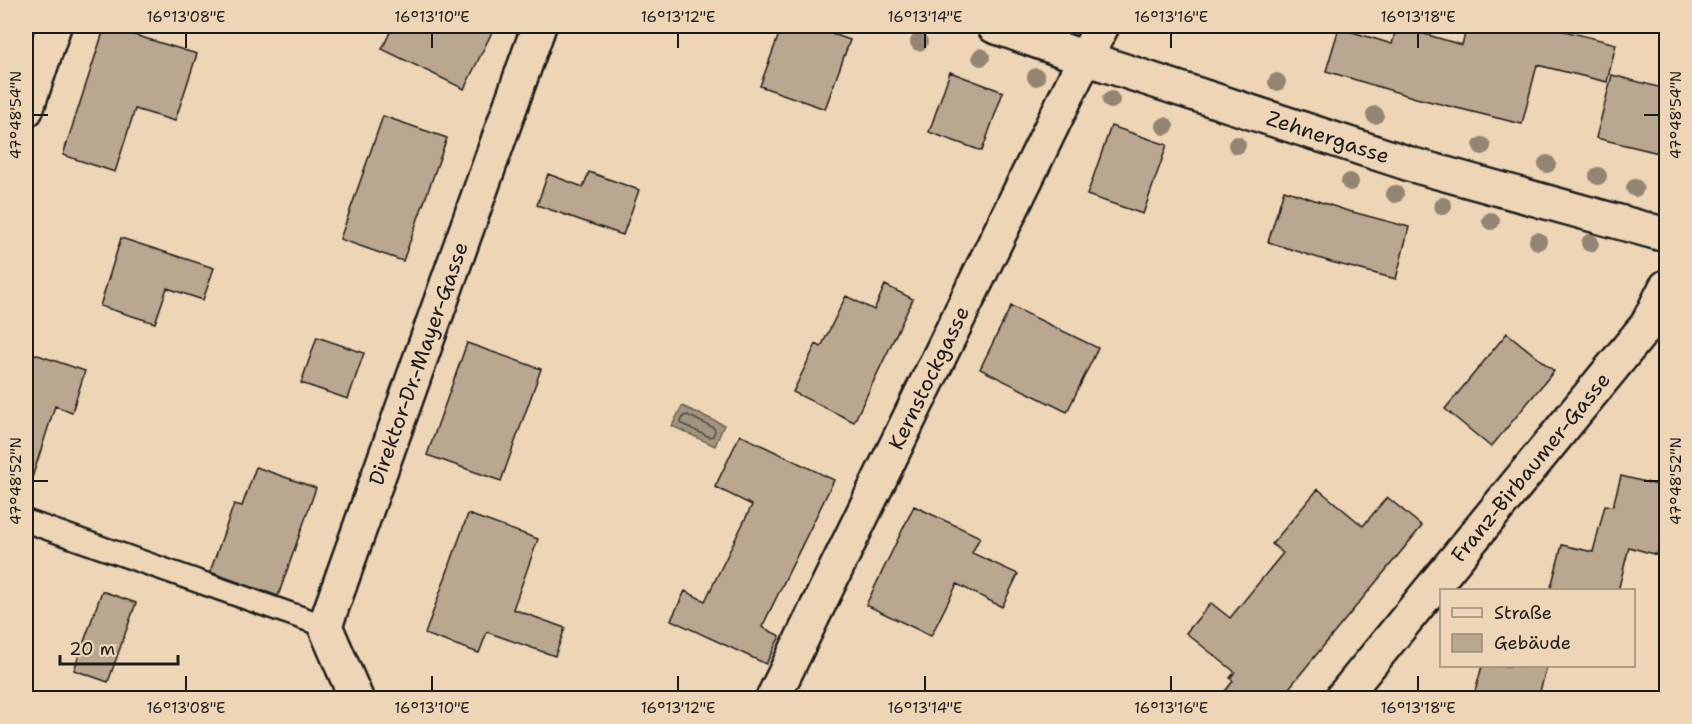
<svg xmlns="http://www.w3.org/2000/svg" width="1692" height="724" viewBox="0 0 1692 724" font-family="'Shantell Sans',sans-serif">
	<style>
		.water { fill: #a2947e; stroke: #6c6457; stroke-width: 1.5 }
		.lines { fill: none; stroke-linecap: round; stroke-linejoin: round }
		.shore { stroke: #524c43; stroke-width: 1.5 }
		.building { fill: #b9a78f; stroke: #1c1c1c; stroke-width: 1.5 }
		.service-casing { stroke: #1c1c1c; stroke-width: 26 }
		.minor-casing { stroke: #1c1c1c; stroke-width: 38 }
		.service { stroke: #edd5b5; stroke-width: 21 }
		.minor { stroke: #edd5b5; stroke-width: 33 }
		.tree { fill: #938573 }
		.ticks { fill: none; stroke: #1c1c1c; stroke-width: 2 }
		.labels { text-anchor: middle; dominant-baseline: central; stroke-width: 6; stroke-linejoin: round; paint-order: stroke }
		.street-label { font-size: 21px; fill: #1c1c1c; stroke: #edd5b5 }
		.neatline { fill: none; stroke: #1c1c1c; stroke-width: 2 }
		.ticks-label { font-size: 15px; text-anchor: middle; fill: #1c1c1c }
	</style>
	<rect width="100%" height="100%" fill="#edd5b5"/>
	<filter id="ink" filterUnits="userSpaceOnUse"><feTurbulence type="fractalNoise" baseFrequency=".0167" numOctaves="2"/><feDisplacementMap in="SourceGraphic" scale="12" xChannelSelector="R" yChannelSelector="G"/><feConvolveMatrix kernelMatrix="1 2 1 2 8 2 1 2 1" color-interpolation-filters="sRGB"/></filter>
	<g filter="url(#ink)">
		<!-- water -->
		<path class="water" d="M682,406L724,425L715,446L672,426Z"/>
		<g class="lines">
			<!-- shore -->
			<path class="shore" d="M687,415L714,428L715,431L713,436L709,437L682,424L681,421L684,416Z"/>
		</g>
		<!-- building -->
		<path class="building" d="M105,26L197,54L175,121L135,109L115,172L63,155Z
			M393,26H495L464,89L382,49Z
			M782,26H810L850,40L825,109L760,86Z
			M1397,26L1462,45L1467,26H1545L1616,44L1607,82L1537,65L1522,124L1416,98L1326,71L1339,28L1392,44Z
			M950,72L1003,92L982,151L929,132Z
			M1612,75L1666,89V123L1659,153L1596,138Z
			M383,116L447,138L403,261L340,239Z
			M1111,126L1167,145L1143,214L1087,195Z
			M589,172L639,190L623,235L537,205L548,174L583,187Z
			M1284,190L1345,210L1409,227L1396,279L1331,262L1268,242Z
			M121,238L214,268L203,300L167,288L155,323L100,306Z
			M885,285L913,299L854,422L793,392L816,344L821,347L846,296L874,310Z
			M1011,306L1098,348L1067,412L980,369Z
			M1507,333L1554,371L1491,447L1445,409Z
			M317,337L364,353L348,399L301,383Z
			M467,343L541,369L501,481L427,455Z
			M26,351L85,371L72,412L55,406L32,478L26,477Z
			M740,435L834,480L762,627L780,636L766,664L671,620L685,591L705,601L752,505L715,487Z
			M256,467L316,488L278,596L210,572L234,504L242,506Z
			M1621,476L1666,487V517L1657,555L1629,547L1618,591H1550L1562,545L1593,552L1605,505L1613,506Z
			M1318,489L1363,526L1387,497L1422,526L1280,699H1219L1233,681L1230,678L1235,672L1186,633L1211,603L1230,618L1283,553L1272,544Z
			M914,506L980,537L972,553L1018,574L1002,607L957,584L931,636L866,605Z
			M468,514L538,539L513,609L565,628L555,656L487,632L479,653L425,634Z
			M102,591L136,603L108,682L74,670Z
			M1482,666H1547L1538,699H1473Z"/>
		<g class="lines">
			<defs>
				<path id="service" d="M26,521L325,626"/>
				<g id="minor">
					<path id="s1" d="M994,26L1085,58L1413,165L1666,235"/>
					<path d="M26,110L54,26"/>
					<path id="s2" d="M356,698L325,626L539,26"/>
					<path id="s3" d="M773,698L1085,58L1102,26"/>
					<path id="s4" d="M1342,698L1647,325L1666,287"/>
				</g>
			</defs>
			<!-- service casing -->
			<use href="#service" class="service-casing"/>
			<!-- minor casing -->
			<use href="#minor" class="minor-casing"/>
			<!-- service -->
			<use href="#service" class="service"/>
			<!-- minor -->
			<use href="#minor" class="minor"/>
		</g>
		<!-- trees -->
		<g class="tree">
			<circle cx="919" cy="42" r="9"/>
			<circle cx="981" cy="57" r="9"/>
			<circle cx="1036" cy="77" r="9"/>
			<circle cx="1277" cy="82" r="9"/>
			<circle cx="1111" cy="100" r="9"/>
			<circle cx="1375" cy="115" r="9"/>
			<circle cx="1165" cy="126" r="9"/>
			<circle cx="1237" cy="145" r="9"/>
			<circle cx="1482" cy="146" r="9"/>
			<circle cx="1547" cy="164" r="9"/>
			<circle cx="1598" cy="176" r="9"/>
			<circle cx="1350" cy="182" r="9"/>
			<circle cx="1635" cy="188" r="9"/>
			<circle cx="1395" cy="194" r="9"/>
			<circle cx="1443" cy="206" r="9"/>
			<circle cx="1491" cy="221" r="9"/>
			<circle cx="1538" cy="241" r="9"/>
			<circle cx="1590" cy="243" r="9"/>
		</g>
	</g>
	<!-- ticks -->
	<path class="ticks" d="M186,33V48M432,33V48M678,33V48M925,33V48M1171,33V48M1418,33V48M33,115H48M1644,115H1659M33,481H48M1644,481H1659M186,676V691M432,676V691M678,676V691M925,676V691M1171,676V691M1418,676V691"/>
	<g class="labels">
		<!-- street labels -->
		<g class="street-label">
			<text stroke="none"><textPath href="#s1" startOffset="352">Zehnergasse</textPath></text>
			<text stroke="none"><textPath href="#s2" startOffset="357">Direktor-Dr.-Mayer-Gasse</textPath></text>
			<text stroke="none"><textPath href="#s3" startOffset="356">Kernstockgasse</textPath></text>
			<text stroke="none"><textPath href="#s4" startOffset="298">Franz-Birbaumer-Gasse</textPath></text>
		</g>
	</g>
	<!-- margin -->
	<rect width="1692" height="724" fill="none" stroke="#edd5b5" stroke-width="66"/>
	<!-- legend -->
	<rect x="1440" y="589" width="195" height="78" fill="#edd5b5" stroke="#998b78" stroke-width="1.5"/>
	<rect x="1452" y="608" width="30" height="9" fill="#edd5b5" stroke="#998b78" stroke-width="1.5"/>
	<text x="1494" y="619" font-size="18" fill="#1c1c1c">Straße</text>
	<rect x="1452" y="634" width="30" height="18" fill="#b9a78f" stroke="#998b78" stroke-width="1.5"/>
	<text x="1494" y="649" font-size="18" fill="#1c1c1c">Gebäude</text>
	<!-- scale -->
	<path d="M60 655v9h118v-9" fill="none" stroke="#1c1c1c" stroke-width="3"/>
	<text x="69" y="655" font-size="18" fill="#1c1c1c" stroke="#edd5b5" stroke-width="4.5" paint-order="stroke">20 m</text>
	<rect x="33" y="33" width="1626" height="658" class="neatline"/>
	<g class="ticks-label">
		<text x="186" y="22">16°13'08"E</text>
		<text x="432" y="22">16°13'10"E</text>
		<text x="678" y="22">16°13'12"E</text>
		<text x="925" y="22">16°13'14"E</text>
		<text x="1171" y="22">16°13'16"E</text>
		<text x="1418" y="22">16°13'18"E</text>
		<text transform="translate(16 115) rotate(-90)" y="5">47°48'54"N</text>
		<text transform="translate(1676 115) rotate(-90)" y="5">47°48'54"N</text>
		<text transform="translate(16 481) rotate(-90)" y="5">47°48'52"N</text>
		<text transform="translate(1676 481) rotate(-90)" y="5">47°48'52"N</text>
		<text x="186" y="713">16°13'08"E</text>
		<text x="432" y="713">16°13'10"E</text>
		<text x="678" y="713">16°13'12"E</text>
		<text x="925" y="713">16°13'14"E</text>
		<text x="1171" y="713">16°13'16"E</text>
		<text x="1418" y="713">16°13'18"E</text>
	</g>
</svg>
